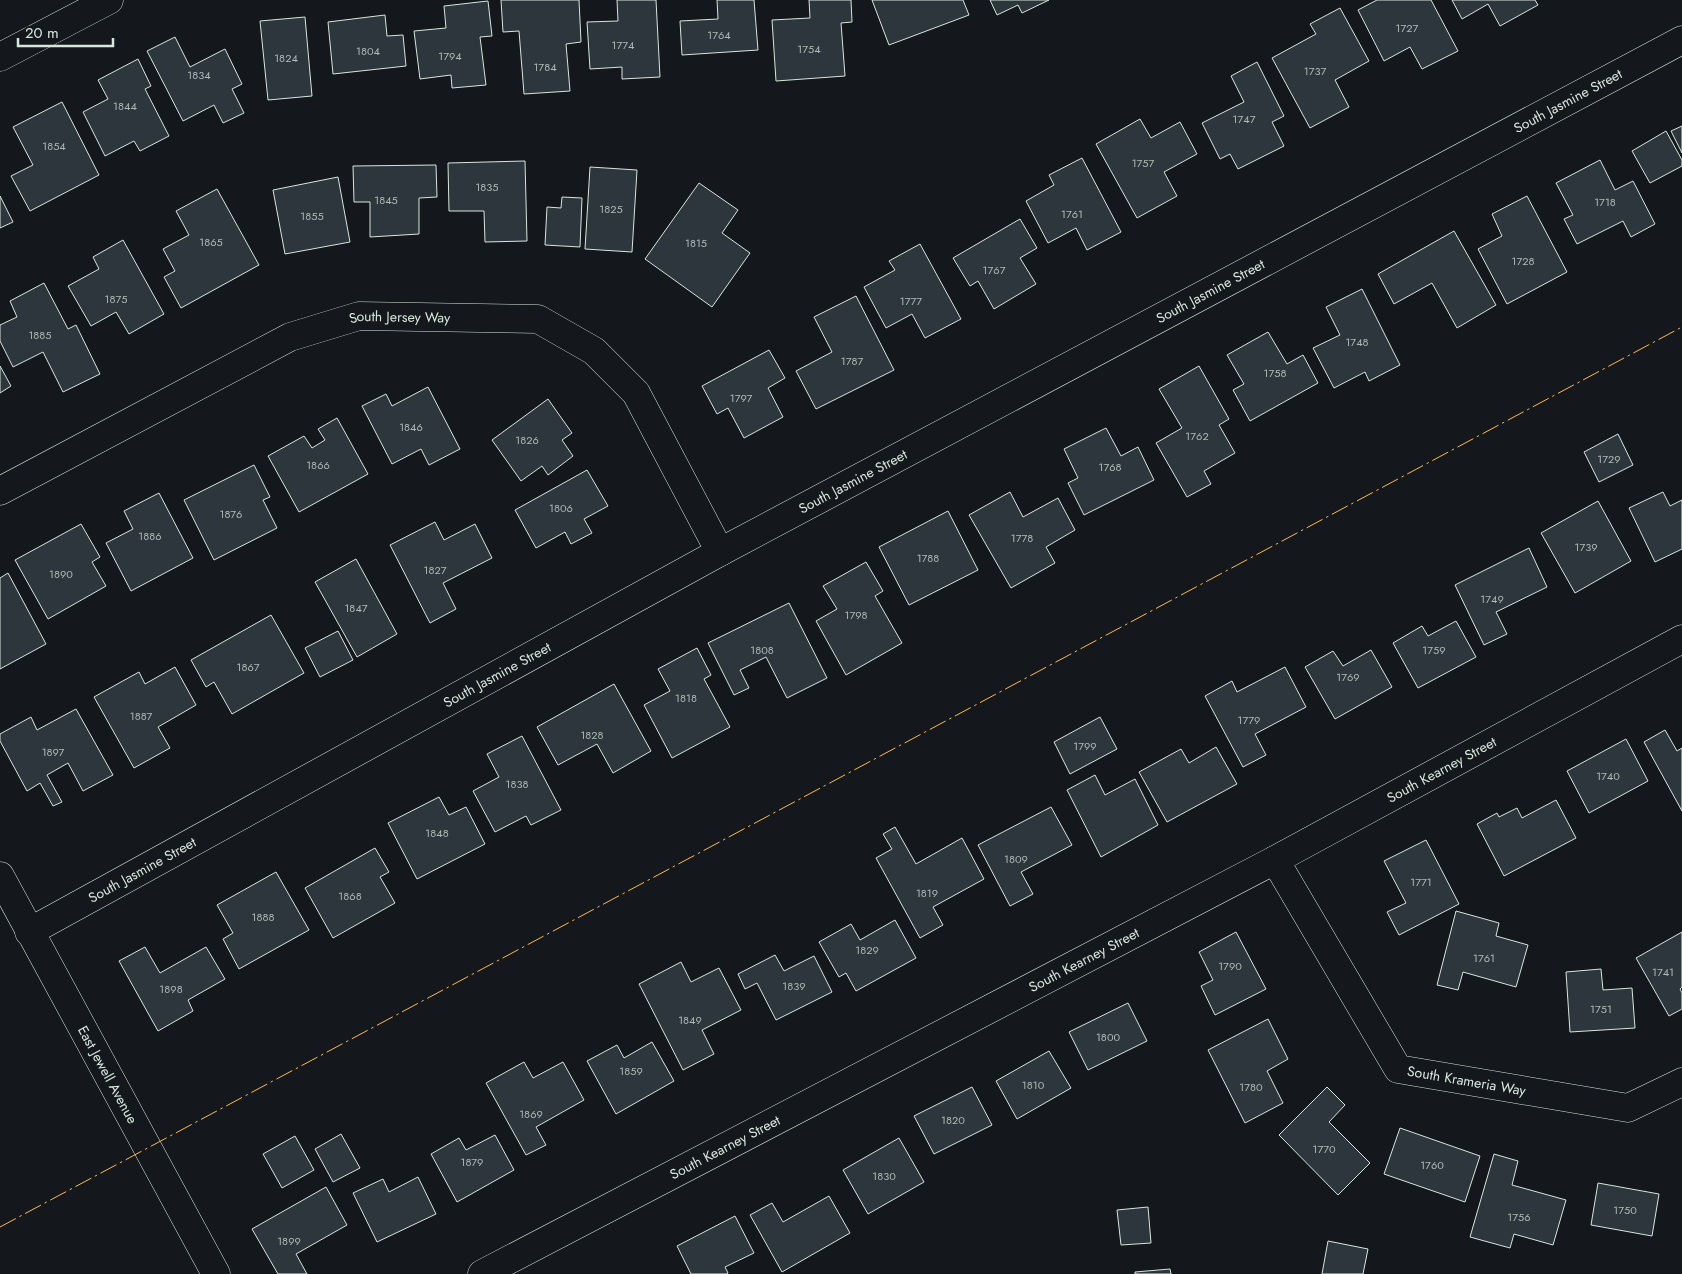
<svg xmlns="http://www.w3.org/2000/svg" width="1682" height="1274" viewBox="0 0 1682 1274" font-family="Jost,sans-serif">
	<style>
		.building { fill: #2c363c; stroke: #d8e6dc }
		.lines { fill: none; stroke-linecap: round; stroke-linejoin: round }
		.minor-casing { stroke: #d8e6dc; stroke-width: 29 }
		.minor { stroke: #14181c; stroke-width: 28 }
		.power { stroke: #ffb74d; stroke-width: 1; stroke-dasharray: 18 4 2.5 4; stroke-linecap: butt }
		.labels { text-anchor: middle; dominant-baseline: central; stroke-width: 4; stroke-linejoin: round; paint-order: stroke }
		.number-label { font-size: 11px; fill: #adbab4 }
		.street-label { font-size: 14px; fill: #d8e6dc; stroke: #14181c }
	</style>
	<rect width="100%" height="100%" fill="#14181c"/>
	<!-- building -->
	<path class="building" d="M501,0H579L581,42L566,44L570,91L524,94L519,31L503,32Z
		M617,0H656L660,77L622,79V67L590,69L587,22L618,21Z
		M717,0H754L758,50L682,55L680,21L718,19Z
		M809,0H851L852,22L841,23L845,76L776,81L772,20L810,18Z
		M872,0H963L969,15L889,45Z
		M990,0H1049L1022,13L1018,5L997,15Z
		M1377,0H1431L1458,51L1422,69L1410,47L1384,61L1358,10Z
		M1452,0H1535L1538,5L1500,26L1488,4L1462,19Z
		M488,1L492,36L480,37L486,85L452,88L451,75L420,79L414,31L446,28L444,6Z
		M1340,8L1369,61L1335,80L1349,107L1310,128L1272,58L1316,34L1310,24Z
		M385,15L387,36L403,35L406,66L333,74L328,22Z
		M305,17L312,96L268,100L260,21Z
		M175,37L190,67L225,49L242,84L232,89L244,113L223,123L214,105L183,121L147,51Z
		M138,59L151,86L145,89L169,136L140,151L134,141L105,156L83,112L108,99L98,80Z
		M1257,62L1284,116L1272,122L1284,146L1238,169L1230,154L1220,159L1202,123L1244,102L1231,76Z
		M62,102L99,175L30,211L11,176L33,165L13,127Z
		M1140,119L1151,138L1180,122L1197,154L1164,172L1177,196L1137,218L1096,144Z
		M1682,126V153L1671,131Z
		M1666,131L1682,160V166L1650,183L1632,151Z
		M1082,158L1121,232L1087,250L1076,228L1048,243L1026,201L1054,185L1049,175Z
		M1600,160L1615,190L1633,181L1655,224L1631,237L1623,221L1577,244L1564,219L1573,215L1556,183Z
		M525,161L527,241L485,242L484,211H449L448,163Z
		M436,165L437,197L419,198V234L370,237V202H354L353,166Z
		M590,167L637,170L632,252L585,249Z
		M338,177L350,242L285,254L273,190Z
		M699,183L738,210L722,233L750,253L712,307L645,259Z
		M217,189L259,265L181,308L164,277L175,271L163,249L189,235L176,211Z
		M0,196L13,222L0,228Z
		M1527,196L1567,272L1507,304L1478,249L1502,236L1492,214Z
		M562,197L582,198L580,247L545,245L547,207L561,208Z
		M1020,219L1037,248L1020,258L1036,284L994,309L978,281L970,286L953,258Z
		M1454,231L1496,305L1457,328L1432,283L1394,304L1378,274Z
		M123,240L164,314L129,334L116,312L91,326L68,286L99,269L93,257Z
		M920,244L961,319L925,338L912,314L886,328L864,287L895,270L889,261Z
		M44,283L68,329L76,325L100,374L63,392L43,352L13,367L0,341V325L17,317L10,301Z
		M1362,289L1400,365L1369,381L1365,372L1334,388L1313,348L1340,335L1326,307Z
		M856,296L894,370L816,409L796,371L832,352L814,317Z
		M1268,332L1287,364L1303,355L1318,383L1250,421L1233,390L1244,384L1227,355Z
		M769,350L785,378L768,388L783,417L744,438L728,408L717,414L702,386Z
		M0,366L11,386L0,393Z
		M1199,366L1229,419L1219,425L1235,453L1204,471L1211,484L1187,497L1156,443L1182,428L1159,389Z
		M428,387L460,449L429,465L421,449L392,464L362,406L386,394L392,406Z
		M548,399L572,433L562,440L573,456L548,475L542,466L521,481L492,440Z
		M337,418L368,474L299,512L268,456L304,436L312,448L325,440L318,429Z
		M1106,428L1121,456L1138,447L1154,480L1084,515L1068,483L1078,478L1064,449Z
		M1618,434L1633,465L1599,482L1584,452Z
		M254,465L270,497L263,500L277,528L214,560L184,500Z
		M587,470L608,506L584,519L592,533L571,544L565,532L536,548L515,510Z
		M1010,492L1023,517L1058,498L1075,530L1046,547L1055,563L1011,588L969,515Z
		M1663,492L1670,506L1682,500V549L1655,562L1629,508Z
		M159,493L193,558L131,591L106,543L133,529L124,511Z
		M1598,501L1631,561L1575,593L1541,533Z
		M948,511L978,570L909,605L879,547Z
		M435,522L444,540L475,524L492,558L443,583L456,609L430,623L390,545Z
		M81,524L100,557L92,562L106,586L48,619L15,560Z
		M1529,548L1547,587L1496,612L1507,634L1484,645L1455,585Z
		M356,559L397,634L357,657L315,582Z
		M866,562L883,591L875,596L902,643L846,675L816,621L837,609L823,586Z
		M8,573L46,644L0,669V578Z
		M789,603L827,678L787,698L766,657L740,670L749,688L734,695L708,643Z
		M271,615L304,673L232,714L214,682L206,687L191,660Z
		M1456,621L1476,657L1418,688L1393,643L1422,626L1428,636Z
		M338,631L353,660L320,677L305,648Z
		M697,648L711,675L704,679L730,727L672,758L644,705L670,691L658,669Z
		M1371,650L1392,687L1335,719L1305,667L1333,651L1343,666Z
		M175,667L196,705L158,727L170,748L134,768L94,697L139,672L145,684Z
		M1285,667L1306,707L1255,734L1266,755L1243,767L1205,696L1232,681L1237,692Z
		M614,684L651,751L613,773L597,744L558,765L537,727Z
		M76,709L113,775L83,791L68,763L47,775L62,802L53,806L40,783L27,791L0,741V734L31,717L37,730Z
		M1100,717L1117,749L1070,774L1054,742Z
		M1665,730L1677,751L1682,748V811L1644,742Z
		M522,736L561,810L531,825L526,816L495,832L473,791L499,777L487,754Z
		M1626,739L1648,781L1589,813L1567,771Z
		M1216,747L1237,784L1167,822L1139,772L1181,749L1189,763Z
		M1095,775L1105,795L1135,779L1158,825L1101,857L1067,790Z
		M439,797L449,815L466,807L485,844L417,879L388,823Z
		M1556,800L1576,838L1504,876L1477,824L1497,813L1499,817L1517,808L1522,818Z
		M1051,807L1072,845L1021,872L1033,894L1010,906L978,845Z
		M895,827L916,864L962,838L984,879L933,907L943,925L920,938L876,858L892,849L883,834Z
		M1426,840L1459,904L1399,935L1387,912L1406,903L1384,861Z
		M375,848L389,872L380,877L395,903L333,938L305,888Z
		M276,872L309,930L239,969L223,939L233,933L217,905Z
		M1456,911L1499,923L1496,936L1528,945L1516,987L1463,972L1458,990L1437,985Z
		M895,920L916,958L856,991L846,973L839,977L819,942L851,924L860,940Z
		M1236,932L1266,989L1215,1015L1201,986L1213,980L1199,952Z
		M1682,932V987L1680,989L1682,993V1009L1669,1016L1636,958Z
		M145,947L160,973L206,947L225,979L188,1000L193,1011L158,1031L119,961Z
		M775,955L784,971L814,956L832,992L776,1020L757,983L745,989L738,974Z
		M681,962L691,982L719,968L741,1010L702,1030L714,1054L683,1070L639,984Z
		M1601,969L1603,990L1632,988L1635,1028L1570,1032L1566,972Z
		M1128,1003L1147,1041L1088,1070L1069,1032Z
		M1268,1019L1288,1059L1267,1071L1283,1103L1245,1123L1208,1050Z
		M652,1042L674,1081L616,1114L587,1061L617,1045L624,1058Z
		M1049,1051L1071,1088L1017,1119L996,1081Z
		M524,1062L533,1078L563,1062L584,1100L536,1127L546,1145L526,1155L486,1083Z
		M972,1087L992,1125L934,1154L914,1116Z
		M1327,1087L1345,1105L1329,1122L1370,1163L1338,1195L1279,1135Z
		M1400,1128L1480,1156L1465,1202L1384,1174Z
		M341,1134L360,1168L333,1182L315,1149Z
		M495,1135L514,1170L457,1202L431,1154L459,1138L466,1150Z
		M295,1136L314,1170L282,1188L263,1154Z
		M899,1138L924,1182L868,1214L843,1170Z
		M1494,1154L1518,1161L1512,1185L1566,1200L1553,1245L1514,1234L1510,1248L1470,1237Z
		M418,1177L436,1214L377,1242L353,1193L383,1179L389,1192Z
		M1598,1183L1659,1194L1652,1236L1591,1225Z
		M326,1187L347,1225L296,1254L307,1274H278L252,1229Z
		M829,1196L850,1233L782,1272L750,1215L772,1203L783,1222Z
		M1148,1207L1151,1243L1121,1245L1117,1210Z
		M735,1216L754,1253L725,1267L728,1273L726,1274H691L677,1246Z
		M1328,1241L1368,1249L1363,1274H1322Z
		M1170,1269L1171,1274H1135V1272Z"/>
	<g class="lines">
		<defs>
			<g id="minor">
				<path d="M0,57L109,0"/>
				<path id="s1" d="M0,491L290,337L359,316L538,319L594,351L636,393L720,552"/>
				<path id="s2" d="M1275,860L1398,1069L1628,1108L1682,1082"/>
				<path id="s3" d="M0,876L216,1274"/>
				<path id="s4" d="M29,932L720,552L1682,40"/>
				<path id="s5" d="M482,1274L1275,860L1682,639"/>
			</g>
		</defs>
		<!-- minor casing -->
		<use href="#minor" class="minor-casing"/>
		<!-- minor -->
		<use href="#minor" class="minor"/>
		<!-- power -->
		<path class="power" d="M0,1227L1682,327"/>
	</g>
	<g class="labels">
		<!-- number labels -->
		<g class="number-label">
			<text x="1407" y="28">1727</text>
			<text x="719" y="35">1764</text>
			<text x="623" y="45">1774</text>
			<text x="809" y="49">1754</text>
			<text x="368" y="51">1804</text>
			<text x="450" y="56">1794</text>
			<text x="286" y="58">1824</text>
			<text x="545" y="67">1784</text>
			<text x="1315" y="71">1737</text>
			<text x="199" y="75">1834</text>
			<text x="125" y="106">1844</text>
			<text x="1244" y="119">1747</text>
			<text x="54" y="146">1854</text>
			<text x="1143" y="163">1757</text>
			<text x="487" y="187">1835</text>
			<text x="386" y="200">1845</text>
			<text x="1605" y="202">1718</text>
			<text x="611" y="209">1825</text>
			<text x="1072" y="214">1761</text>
			<text x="312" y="216">1855</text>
			<text x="211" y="242">1865</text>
			<text x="696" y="243">1815</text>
			<text x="1523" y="261">1728</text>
			<text x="994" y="270">1767</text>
			<text x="116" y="299">1875</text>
			<text x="911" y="301">1777</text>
			<text x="40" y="335">1885</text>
			<text x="1357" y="342">1748</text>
			<text x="852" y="361">1787</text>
			<text x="1275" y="373">1758</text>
			<text x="741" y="398">1797</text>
			<text x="411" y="427">1846</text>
			<text x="1197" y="436">1762</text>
			<text x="527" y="440">1826</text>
			<text x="1609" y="459">1729</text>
			<text x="318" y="465">1866</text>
			<text x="1110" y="467">1768</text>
			<text x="561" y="508">1806</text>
			<text x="231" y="514">1876</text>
			<text x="150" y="536">1886</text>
			<text x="1022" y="538">1778</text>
			<text x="1586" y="547">1739</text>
			<text x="928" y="558">1788</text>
			<text x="435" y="570">1827</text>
			<text x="61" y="574">1890</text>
			<text x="1492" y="599">1749</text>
			<text x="356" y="608">1847</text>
			<text x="856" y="615">1798</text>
			<text x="762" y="650">1808</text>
			<text x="1434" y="650">1759</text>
			<text x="248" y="667">1867</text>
			<text x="1348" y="677">1769</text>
			<text x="686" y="698">1818</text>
			<text x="141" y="716">1887</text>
			<text x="1249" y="720">1779</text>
			<text x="592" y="735">1828</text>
			<text x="1085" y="746">1799</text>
			<text x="53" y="752">1897</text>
			<text x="1608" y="776">1740</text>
			<text x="517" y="784">1838</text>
			<text x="437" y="833">1848</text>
			<text x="1016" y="859">1809</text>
			<text x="1421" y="882">1771</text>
			<text x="927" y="893">1819</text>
			<text x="350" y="896">1868</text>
			<text x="263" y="917">1888</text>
			<text x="867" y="950">1829</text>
			<text x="1484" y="958">1761</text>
			<text x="1230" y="966">1790</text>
			<text x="1663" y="972">1741</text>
			<text x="794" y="986">1839</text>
			<text x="171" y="989">1898</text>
			<text x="1601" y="1009">1751</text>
			<text x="690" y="1020">1849</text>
			<text x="1108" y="1037">1800</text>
			<text x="631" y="1071">1859</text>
			<text x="1033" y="1085">1810</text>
			<text x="1251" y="1087">1780</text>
			<text x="531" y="1114">1869</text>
			<text x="953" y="1120">1820</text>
			<text x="1324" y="1149">1770</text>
			<text x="472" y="1162">1879</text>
			<text x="1432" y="1165">1760</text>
			<text x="884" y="1176">1830</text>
			<text x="1625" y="1210">1750</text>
			<text x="1519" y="1217">1756</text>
			<text x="289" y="1241">1899</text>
		</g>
		<!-- street labels -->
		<g class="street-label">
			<text stroke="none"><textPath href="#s4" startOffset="1749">South Jasmine Street</textPath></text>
			<text stroke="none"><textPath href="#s4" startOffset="1344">South Jasmine Street</textPath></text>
			<text stroke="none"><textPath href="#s1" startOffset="441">South Jersey Way</textPath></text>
			<text stroke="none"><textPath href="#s4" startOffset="939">South Jasmine Street</textPath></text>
			<text stroke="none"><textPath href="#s4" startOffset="534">South Jasmine Street</textPath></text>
			<text stroke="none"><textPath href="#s5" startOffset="1084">South Kearney Street</textPath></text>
			<text stroke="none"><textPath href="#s4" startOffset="129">South Jasmine Street</textPath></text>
			<text stroke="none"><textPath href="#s5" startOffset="679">South Kearney Street</textPath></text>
			<text stroke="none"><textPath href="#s3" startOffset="226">East Jewell Avenue</textPath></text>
			<text stroke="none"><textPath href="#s2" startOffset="312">South Krameria Way</textPath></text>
			<text stroke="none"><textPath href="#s5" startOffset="274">South Kearney Street</textPath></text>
		</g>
	</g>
	<!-- scale -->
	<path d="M18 38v8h95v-8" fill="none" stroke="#d8e6dc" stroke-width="2.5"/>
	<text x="25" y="38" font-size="15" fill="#d8e6dc" stroke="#14181c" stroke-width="4" paint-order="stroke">20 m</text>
</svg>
